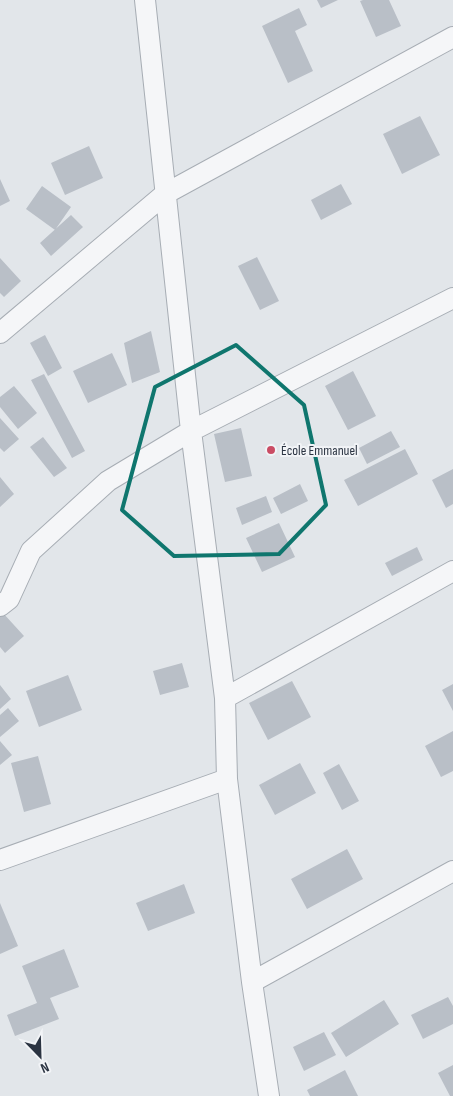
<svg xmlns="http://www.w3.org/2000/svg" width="453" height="1096" viewBox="0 0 453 1096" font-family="'Sofia Sans Condensed',sans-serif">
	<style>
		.building { fill: #b9bfc7 }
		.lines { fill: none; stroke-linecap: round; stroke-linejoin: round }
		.minor-casing { stroke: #a7adb4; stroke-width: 22 }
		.minor { stroke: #f5f6f8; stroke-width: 20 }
		.marked { fill: none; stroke: #0f766e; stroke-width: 4; stroke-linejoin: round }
		.poi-dot { fill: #ca4c64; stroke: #f2f4f7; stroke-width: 2 }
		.labels { text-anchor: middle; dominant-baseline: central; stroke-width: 4; stroke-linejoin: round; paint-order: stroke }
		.poi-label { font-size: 14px; fill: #2b3442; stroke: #f2f4f7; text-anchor: start }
	</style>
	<rect width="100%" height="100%" fill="#e2e6ea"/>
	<!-- building -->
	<path class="building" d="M317,0H338L321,8Z
		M363,0H389L401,26L376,37L360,1Z
		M299,8L307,25L295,31L313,71L288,83L262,26Z
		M420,116L440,155L402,174L383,134Z
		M89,146L103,178L65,195L51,163Z
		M0,179L10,201L0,206Z
		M341,184L352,204L321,220L311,200Z
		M42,186L71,207L55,230L26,209Z
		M71,215L83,227L51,256L40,243Z
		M257,257L279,301L260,310L238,266Z
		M0,258L21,281L4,297L0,293Z
		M151,331L160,372L132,383L124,343Z
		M45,335L62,368L48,376L30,343Z
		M112,353L127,385L88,403L73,371Z
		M353,371L376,416L348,430L325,386Z
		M44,374L85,451L72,458L31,380Z
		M14,386L37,413L18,429L0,407V397Z
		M0,418L19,439L4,452L0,448Z
		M241,428L252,476L225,482L214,434Z
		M391,431L400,447L367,464L359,448Z
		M43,437L67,468L54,477L30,447Z
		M405,449L418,474L358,506L344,480Z
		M453,469V504L446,508L432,480Z
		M0,477L14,494L0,507Z
		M300,484L308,501L281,514L273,498Z
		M266,496L272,512L242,525L236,508Z
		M279,523L295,557L262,572L246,538Z
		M417,547L423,560L392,576L385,563Z
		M3,613L24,636L5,653L0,647V616Z
		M182,663L189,687L160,695L153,671Z
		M68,675L82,710L39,727L26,691Z
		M292,681L311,717L268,740L249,703Z
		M453,684V711L442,690Z
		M0,685L11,699L0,709Z
		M8,708L19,721L0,737V715Z
		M453,731V771L441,777L425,746Z
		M0,741L12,755L0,765Z
		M38,756L51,804L24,812L11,763Z
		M300,763L316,793L275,815L259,785Z
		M339,764L359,801L342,810L323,773Z
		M347,849L363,879L307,909L291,879Z
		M184,884L195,913L148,931L136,903Z
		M0,903L18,946L0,954Z
		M64,949L79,987L50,998L59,1019L15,1036L7,1015L37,1003L22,966Z
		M448,997L453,1006V1024L423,1039L411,1015Z
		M384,1000L399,1024L346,1057L331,1033Z
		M324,1032L336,1055L304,1071L293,1047Z
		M453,1065V1096H450L438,1073Z
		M345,1070L358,1096H310L307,1090Z"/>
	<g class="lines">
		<defs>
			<path id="minor" d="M145,0L191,431L225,698L227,779L252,982
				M0,333L165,194L453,37
				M0,606L9,599L31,551L108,481L191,431L453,298
				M225,698L453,571
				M0,860L227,779
				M269,1096L252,982L453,871"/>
		</defs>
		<!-- minor casing -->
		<use href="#minor" class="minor-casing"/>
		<!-- minor -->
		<use href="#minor" class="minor"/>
	</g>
	<!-- marked area -->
	<path class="marked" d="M236,345L304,405L326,505L279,554L174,556L122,510L155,387Z"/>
	<!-- markers -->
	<circle class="poi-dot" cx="271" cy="450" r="5"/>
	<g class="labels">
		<!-- poi labels -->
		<g class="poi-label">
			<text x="281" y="450">École Emmanuel</text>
		</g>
	</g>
	<!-- north arrow -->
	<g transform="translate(40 1056) rotate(157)" stroke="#f2f4f7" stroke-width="4" paint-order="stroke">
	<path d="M0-4L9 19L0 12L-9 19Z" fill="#2b3442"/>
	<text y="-8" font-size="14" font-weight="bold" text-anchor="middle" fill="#2b3442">N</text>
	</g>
</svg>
